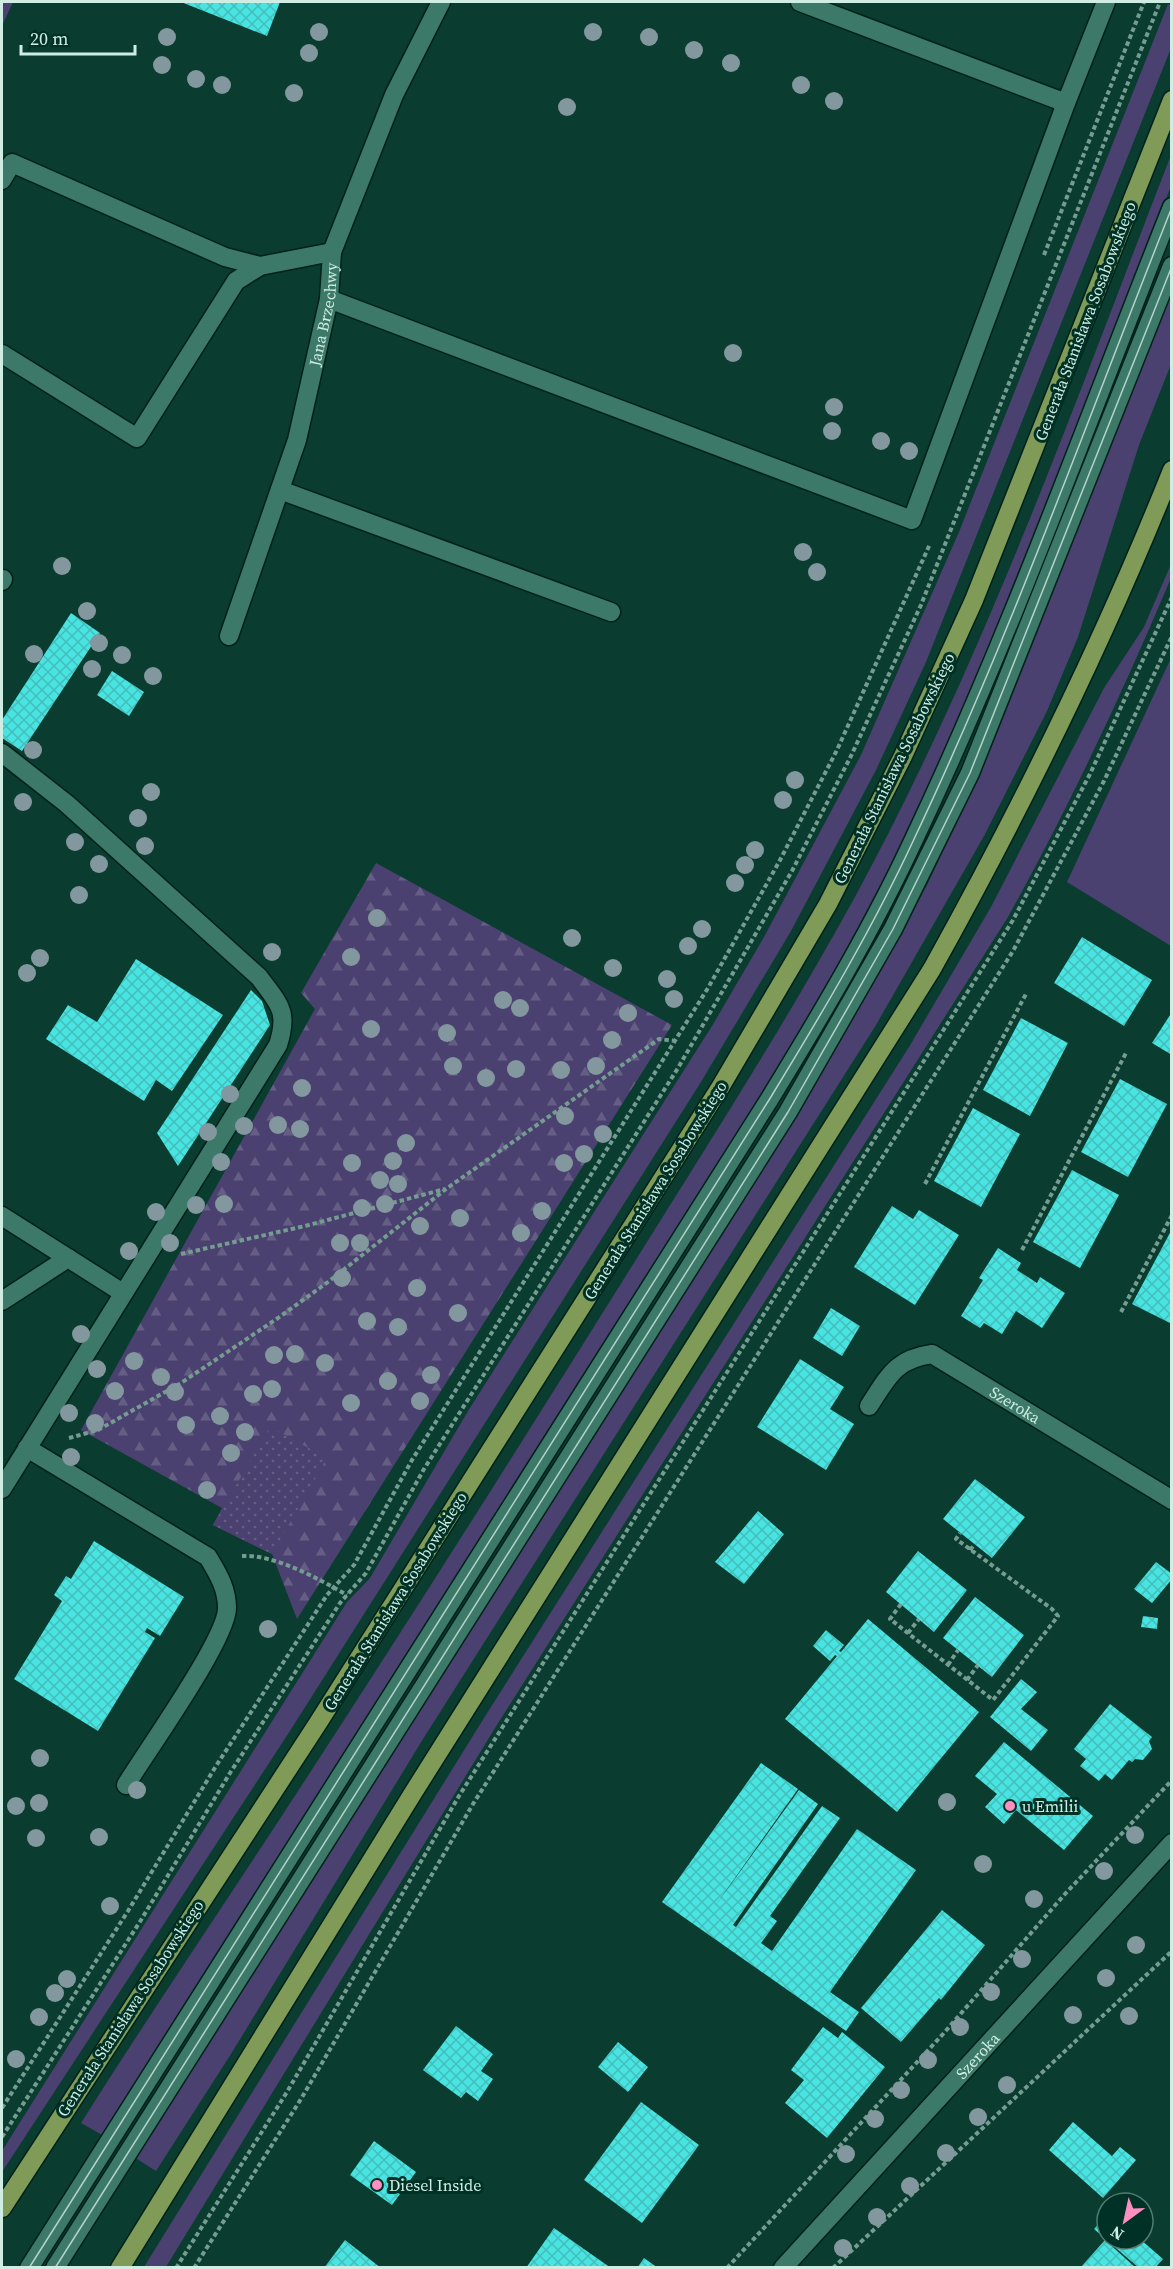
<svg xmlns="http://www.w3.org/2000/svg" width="1173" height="2269" viewBox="0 0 1173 2269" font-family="'Source Serif 4',serif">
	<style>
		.grass { fill: #4b4170 }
		.forest { fill: url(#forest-firs) }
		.park { fill: url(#park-dots) }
		.building { fill: url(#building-cross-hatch) }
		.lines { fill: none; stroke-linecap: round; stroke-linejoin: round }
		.minor-casing { stroke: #012119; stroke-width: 21 }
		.major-casing { stroke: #012119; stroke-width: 21 }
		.path { stroke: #759c91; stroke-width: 4; stroke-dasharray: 4.5 3; stroke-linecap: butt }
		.minor { stroke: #3d7968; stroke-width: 18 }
		.major { stroke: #7f9b57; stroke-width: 18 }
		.tram { stroke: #b3d4c9; stroke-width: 1.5 }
		.tree { fill: #82979e }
		.poi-dot { fill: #fd8ec0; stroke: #003126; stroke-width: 2 }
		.labels { text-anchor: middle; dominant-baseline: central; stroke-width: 6; stroke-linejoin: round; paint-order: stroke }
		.street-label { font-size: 16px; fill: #cfede2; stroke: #003126 }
		.poi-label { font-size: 16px; fill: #cfede2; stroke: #003126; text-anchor: start }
	</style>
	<defs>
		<pattern id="forest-firs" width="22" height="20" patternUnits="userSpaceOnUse" patternTransform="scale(1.5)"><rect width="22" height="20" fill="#4b4170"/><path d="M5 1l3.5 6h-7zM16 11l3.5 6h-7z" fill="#645d84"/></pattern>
		<pattern id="park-dots" width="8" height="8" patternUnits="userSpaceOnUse" patternTransform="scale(1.5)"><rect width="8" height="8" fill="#4b4170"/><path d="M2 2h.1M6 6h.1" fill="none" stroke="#645d84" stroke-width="1.8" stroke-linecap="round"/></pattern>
		<pattern id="building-cross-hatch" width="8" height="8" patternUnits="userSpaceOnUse" patternTransform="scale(1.5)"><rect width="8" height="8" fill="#47e4e1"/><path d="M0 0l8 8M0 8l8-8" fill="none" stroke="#45bdba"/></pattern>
	</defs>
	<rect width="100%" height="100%" fill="#0a3c30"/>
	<!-- grass -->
	<path class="grass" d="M2,2H13L2,26Z
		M1168,4L1171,6V48L926,662L876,770L791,931L701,1082L288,1734L2,2172V2151L347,1602L370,1578L468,1411L712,1026L764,937L861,755L959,532Z
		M1171,155V186L962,716L874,903L798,1040L104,2136L81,2123C156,2004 235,1889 311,1771C418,1607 523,1440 627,1274C705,1149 785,1025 856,895C984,659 1074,405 1171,155Z
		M1171,290V364L1139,445L1078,637L1047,711L984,836L876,1025L423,1739L231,2054L156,2171L134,2157L794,1118L885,963L928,883L991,748Z
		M1171,564V578C1122,694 1069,807 1008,917L495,1728L166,2267H144L484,1718L909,1047L991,907L1104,688L1144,627Z
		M1171,658V946L1067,882Z"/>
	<!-- forest -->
	<path class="forest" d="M376,863L672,1025L297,1619L272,1554L213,1525L222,1508L81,1430L315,1009L301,993Z"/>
	<!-- park -->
	<path class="park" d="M270,1427L327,1458L272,1554L213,1525Z"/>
	<!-- building -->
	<path class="building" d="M181,2H280L267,36Z
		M71,613L100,633L22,751L2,738V720Z
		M112,671L144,692L129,716L97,695Z
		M1082,937L1152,980L1124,1026L1054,983Z
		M136,959L223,1015L172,1091L156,1080L144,1101L46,1039L68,1005L97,1022Z
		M251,990L262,1001L270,1025L178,1166L157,1133Z
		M1172,1012V1055L1152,1043Z
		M1021,1018L1068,1043L1030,1116L983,1090Z
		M1120,1079L1167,1104L1128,1177L1081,1152Z
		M973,1108L1020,1134L981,1207L934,1181Z
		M1072,1170L1119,1195L1080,1268L1033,1242Z
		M892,1206L913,1219L919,1210L959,1235L915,1305L854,1267Z
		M1172,1229V1324L1132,1304Z
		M998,1248L1021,1263L1017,1270L1037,1283L1040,1277L1065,1293L1042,1328L1016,1311L1002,1334L984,1323L980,1328L961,1316L983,1280L979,1278Z
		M831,1308L860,1326L842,1356L813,1338Z
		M800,1359L844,1387L830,1409L854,1424L826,1470L757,1427Z
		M975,1479L1025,1517L992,1558L943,1519Z
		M758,1511L784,1534L744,1584L715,1562Z
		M94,1541L184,1597L160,1636L147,1628L145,1632L155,1638L98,1731L14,1679L62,1601L54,1595L66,1576L71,1579Z
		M918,1551L967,1590L934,1632L886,1592Z
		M1156,1562L1172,1574V1579L1152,1603L1134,1589Z
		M975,1597L1024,1635L992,1677L943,1638Z
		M1143,1616L1158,1618L1157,1629L1141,1627Z
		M868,1619L979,1712L897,1812L785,1719L837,1656L835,1655L830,1661L813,1646L826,1630L844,1645L839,1651L841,1652Z
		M1021,1679L1037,1692L1021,1709L1048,1730L1031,1751L990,1717Z
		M1110,1704L1152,1737L1149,1741L1152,1749L1143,1760L1135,1759L1132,1762L1129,1760L1112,1780L1105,1774L1099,1781L1080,1766L1086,1759L1074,1749Z
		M1004,1742L1093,1816L1064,1850L1016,1810L1004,1824L985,1807L997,1794L975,1776Z
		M761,1763L798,1789L713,1909L799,1790L818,1804L733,1925L736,1927L822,1806L840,1818L770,1916L777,1921L761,1943L772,1951L857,1829L916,1870L830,1992L859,2012L846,2031L662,1902Z
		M942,1910L985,1945L941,2000L939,1998L901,2042L861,2008Z
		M456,2026L493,2054L481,2071L493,2079L478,2101L466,2092L461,2098L423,2070Z
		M823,2027L838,2038L842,2032L885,2067L827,2138L785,2103L804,2080L791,2070Z
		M618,2042L648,2067L628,2092L598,2067Z
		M641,2102L699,2145L642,2223L584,2180Z
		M1073,2122L1112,2156L1120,2147L1136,2160L1103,2198L1049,2150Z
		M374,2141L416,2172L392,2205L350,2175Z
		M1107,2214V2239H1140L1163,2259L1155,2268H1139L1094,2229Z
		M554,2228L611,2268H526Z
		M345,2240L381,2268H324Z
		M1105,2240L1136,2268H1080Z
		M644,2258L658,2268H637Z"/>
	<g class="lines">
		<defs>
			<g id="minor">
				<path d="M800,2L1066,103"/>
				<path d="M2,180L12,163L225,257L260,266"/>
				<path d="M329,299L912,520L1066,103L1106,2"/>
				<path d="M2,354L137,438L236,281L260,266L332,252"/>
				<path d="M280,490L611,612"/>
				<path d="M2,581L3,579"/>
				<path id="s1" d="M229,636L297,440L329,299L332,252L394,95L441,2"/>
				<path d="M2,753L67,804L259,977C279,1004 289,1011 278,1045L2,1489"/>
				<path d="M2,1216L123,1293"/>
				<path d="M2,1301L68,1258"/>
				<path id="s2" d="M869,1406C888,1377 895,1359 932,1354L1172,1500"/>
				<path d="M27,1448L208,1557C218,1574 227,1588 227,1608C227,1639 146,1752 126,1785"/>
				<path d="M29,2268L769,1100C821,1015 873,928 915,837C1012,632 1088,418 1172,207"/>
				<path d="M55,2268L788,1112L893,929L970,773L1172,266"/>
				<path id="s3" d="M783,2268L1172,1843"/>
			</g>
			<path id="major" d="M2,2208L318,1723L721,1086L828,904L903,756L974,600L1172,100
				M120,2268L413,1793L932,969C1022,807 1103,643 1172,470"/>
		</defs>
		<!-- minor casing -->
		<use href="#minor" class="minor-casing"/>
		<!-- major casing -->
		<use href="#major" class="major-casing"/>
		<!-- path -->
		<path class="path" d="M1044,255L1144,2
			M925,1184L1027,992
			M1022,1250L1126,1053
			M181,1254L305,1226L445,1189
			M1121,1312L1172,1215
			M69,1438L98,1430L181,1383L278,1318L328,1282L446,1189L659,1039L676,1041
			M970,1550L975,1544
			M242,1556C274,1554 319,1579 347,1595
			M901,1604L890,1619L993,1700L1058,1616L1052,1609L956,1539L960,1533
			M908,1633L919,1619
			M948,1665L958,1650
			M967,1680L978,1665
			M2,2108L128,1911L216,1766L327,1595L354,1565L412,1460L708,988L779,862L837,750L930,544
			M2,2137L141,1920L230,1773L340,1603L366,1573L424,1469L678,1068L792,871L851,756L921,605L1160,2
			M176,2268L287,2092L459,1796L1013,920L1090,774L1172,597
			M194,2268L301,2099L473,1804L1013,951L1104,781L1172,636
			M727,2268L943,2034L1065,1894L1172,1780
			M833,2268L1172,1951"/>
		<!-- minor -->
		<use href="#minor" class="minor"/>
		<!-- major -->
		<use href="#major" class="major"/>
		<!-- tram -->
		<path class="tram" d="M29,2268L769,1100C821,1015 873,928 915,837C1012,632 1088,418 1172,207
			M55,2268L788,1112L893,929L970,773L1172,266"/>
	</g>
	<!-- trees -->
	<g class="tree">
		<circle cx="319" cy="32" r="9"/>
		<circle cx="593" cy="32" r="9"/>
		<circle cx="167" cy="37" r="9"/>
		<circle cx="649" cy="37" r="9"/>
		<circle cx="694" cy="50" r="9"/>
		<circle cx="309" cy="53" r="9"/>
		<circle cx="731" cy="63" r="9"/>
		<circle cx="162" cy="65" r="9"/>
		<circle cx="196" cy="79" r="9"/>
		<circle cx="222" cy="85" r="9"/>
		<circle cx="801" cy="85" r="9"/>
		<circle cx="294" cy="93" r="9"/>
		<circle cx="834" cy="101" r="9"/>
		<circle cx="567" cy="107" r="9"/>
		<circle cx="733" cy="353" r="9"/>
		<circle cx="834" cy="407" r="9"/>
		<circle cx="832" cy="431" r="9"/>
		<circle cx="881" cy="441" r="9"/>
		<circle cx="909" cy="451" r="9"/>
		<circle cx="803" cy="552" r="9"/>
		<circle cx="62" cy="566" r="9"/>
		<circle cx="817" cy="572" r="9"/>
		<circle cx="87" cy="611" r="9"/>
		<circle cx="99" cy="643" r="9"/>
		<circle cx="34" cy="654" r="9"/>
		<circle cx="122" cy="655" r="9"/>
		<circle cx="92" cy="669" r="9"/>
		<circle cx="153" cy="676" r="9"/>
		<circle cx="33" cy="750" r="9"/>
		<circle cx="795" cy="780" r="9"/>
		<circle cx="151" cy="792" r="9"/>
		<circle cx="783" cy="800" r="9"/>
		<circle cx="23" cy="802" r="9"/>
		<circle cx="138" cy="818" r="9"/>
		<circle cx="75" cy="842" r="9"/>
		<circle cx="145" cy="846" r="9"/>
		<circle cx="755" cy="850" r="9"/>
		<circle cx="99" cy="864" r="9"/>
		<circle cx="745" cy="865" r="9"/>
		<circle cx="735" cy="883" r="9"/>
		<circle cx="79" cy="895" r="9"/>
		<circle cx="377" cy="918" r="9"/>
		<circle cx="702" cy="929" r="9"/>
		<circle cx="572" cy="938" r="9"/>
		<circle cx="688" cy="946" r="9"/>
		<circle cx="272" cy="952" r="9"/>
		<circle cx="351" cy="957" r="9"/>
		<circle cx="40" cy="958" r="9"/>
		<circle cx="613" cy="968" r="9"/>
		<circle cx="27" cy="973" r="9"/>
		<circle cx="667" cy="979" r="9"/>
		<circle cx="674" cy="999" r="9"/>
		<circle cx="503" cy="1000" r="9"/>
		<circle cx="520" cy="1008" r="9"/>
		<circle cx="628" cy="1013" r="9"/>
		<circle cx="371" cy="1029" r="9"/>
		<circle cx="447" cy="1033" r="9"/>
		<circle cx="612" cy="1040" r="9"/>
		<circle cx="453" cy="1066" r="9"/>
		<circle cx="596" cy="1066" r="9"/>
		<circle cx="516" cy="1069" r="9"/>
		<circle cx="561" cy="1070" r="9"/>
		<circle cx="486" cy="1078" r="9"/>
		<circle cx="302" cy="1088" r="9"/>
		<circle cx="230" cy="1094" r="9"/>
		<circle cx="565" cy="1116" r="9"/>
		<circle cx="278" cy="1125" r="9"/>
		<circle cx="244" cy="1126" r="9"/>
		<circle cx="300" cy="1129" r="9"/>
		<circle cx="208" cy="1132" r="9"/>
		<circle cx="603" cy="1134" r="9"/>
		<circle cx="406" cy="1143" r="9"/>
		<circle cx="584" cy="1154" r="9"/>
		<circle cx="393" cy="1161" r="9"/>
		<circle cx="221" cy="1162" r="9"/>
		<circle cx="352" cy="1163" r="9"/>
		<circle cx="564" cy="1163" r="9"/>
		<circle cx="380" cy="1180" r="9"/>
		<circle cx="398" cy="1184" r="9"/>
		<circle cx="224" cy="1204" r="9"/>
		<circle cx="385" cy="1204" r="9"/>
		<circle cx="196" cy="1205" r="9"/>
		<circle cx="362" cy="1208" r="9"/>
		<circle cx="542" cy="1211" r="9"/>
		<circle cx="156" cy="1212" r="9"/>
		<circle cx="460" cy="1218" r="9"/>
		<circle cx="420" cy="1226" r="9"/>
		<circle cx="521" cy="1233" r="9"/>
		<circle cx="170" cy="1243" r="9"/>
		<circle cx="340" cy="1243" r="9"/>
		<circle cx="360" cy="1243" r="9"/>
		<circle cx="129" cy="1251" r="9"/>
		<circle cx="342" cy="1278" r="9"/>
		<circle cx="417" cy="1288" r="9"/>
		<circle cx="458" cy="1313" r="9"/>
		<circle cx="367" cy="1321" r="9"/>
		<circle cx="398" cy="1327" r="9"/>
		<circle cx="81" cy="1334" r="9"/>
		<circle cx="295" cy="1354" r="9"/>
		<circle cx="274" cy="1355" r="9"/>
		<circle cx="134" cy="1361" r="9"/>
		<circle cx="325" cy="1363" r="9"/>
		<circle cx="97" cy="1369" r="9"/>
		<circle cx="431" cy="1375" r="9"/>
		<circle cx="161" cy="1377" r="9"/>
		<circle cx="388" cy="1381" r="9"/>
		<circle cx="272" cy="1389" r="9"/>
		<circle cx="115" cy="1391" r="9"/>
		<circle cx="175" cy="1392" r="9"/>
		<circle cx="253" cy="1394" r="9"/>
		<circle cx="420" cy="1401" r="9"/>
		<circle cx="351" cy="1403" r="9"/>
		<circle cx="69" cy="1413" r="9"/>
		<circle cx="220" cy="1416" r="9"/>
		<circle cx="95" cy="1423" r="9"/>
		<circle cx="186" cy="1425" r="9"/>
		<circle cx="245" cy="1432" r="9"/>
		<circle cx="231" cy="1453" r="9"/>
		<circle cx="71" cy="1457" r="9"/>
		<circle cx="207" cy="1490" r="9"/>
		<circle cx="268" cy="1629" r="9"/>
		<circle cx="40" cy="1758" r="9"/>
		<circle cx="137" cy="1790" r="9"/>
		<circle cx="947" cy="1802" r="9"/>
		<circle cx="39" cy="1803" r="9"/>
		<circle cx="16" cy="1806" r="9"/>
		<circle cx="1135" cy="1835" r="9"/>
		<circle cx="99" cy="1837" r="9"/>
		<circle cx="36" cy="1838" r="9"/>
		<circle cx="983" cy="1864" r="9"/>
		<circle cx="1104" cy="1871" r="9"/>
		<circle cx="1034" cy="1899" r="9"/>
		<circle cx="110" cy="1906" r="9"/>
		<circle cx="1136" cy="1945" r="9"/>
		<circle cx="1022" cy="1959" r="9"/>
		<circle cx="1106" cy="1978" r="9"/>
		<circle cx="67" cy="1979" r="9"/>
		<circle cx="991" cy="1992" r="9"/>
		<circle cx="55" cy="1993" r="9"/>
		<circle cx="1073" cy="2015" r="9"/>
		<circle cx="1129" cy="2016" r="9"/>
		<circle cx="39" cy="2017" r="9"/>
		<circle cx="960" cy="2027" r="9"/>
		<circle cx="16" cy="2059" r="9"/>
		<circle cx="928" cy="2060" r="9"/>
		<circle cx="1007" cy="2085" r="9"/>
		<circle cx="901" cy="2090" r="9"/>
		<circle cx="978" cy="2117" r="9"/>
		<circle cx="875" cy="2119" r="9"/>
		<circle cx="946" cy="2153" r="9"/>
		<circle cx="846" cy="2154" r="9"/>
		<circle cx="910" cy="2186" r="9"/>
		<circle cx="877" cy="2217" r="9"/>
		<circle cx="843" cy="2248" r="9"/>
	</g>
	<!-- markers -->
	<g class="poi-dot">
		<circle cx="1010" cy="1806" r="6"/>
		<circle cx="377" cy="2185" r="6"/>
	</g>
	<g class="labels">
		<!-- street labels -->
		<g class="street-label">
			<text stroke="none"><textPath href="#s1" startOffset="336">Jana Brzechwy</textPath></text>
			<text transform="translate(1085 321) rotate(-69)">Generała Stanisława Sosabowskiego</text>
			<text transform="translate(894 768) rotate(-64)">Generała Stanisława Sosabowskiego</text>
			<text transform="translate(655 1190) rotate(-58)">Generała Stanisława Sosabowskiego</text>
			<text stroke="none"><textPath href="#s2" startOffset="183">Szeroka</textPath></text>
			<text transform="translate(395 1601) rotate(-58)">Generała Stanisława Sosabowskiego</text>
			<text transform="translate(130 2008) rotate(-57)">Generała Stanisława Sosabowskiego</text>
			<text stroke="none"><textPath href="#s3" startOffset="288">Szeroka</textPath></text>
		</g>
		<!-- poi labels -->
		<g class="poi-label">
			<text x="1022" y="1806">u Emilii</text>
			<text x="389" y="2185">Diesel Inside</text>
		</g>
	</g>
	<!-- border -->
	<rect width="1173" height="2269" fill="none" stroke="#cfede2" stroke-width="6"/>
	<!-- north arrow -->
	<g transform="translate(1125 2221) rotate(213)"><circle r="28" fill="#003126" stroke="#537c71" stroke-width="1.5"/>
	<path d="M0-4.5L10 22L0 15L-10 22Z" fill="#fd8ec0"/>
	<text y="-9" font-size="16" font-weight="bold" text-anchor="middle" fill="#cfede2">N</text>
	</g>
	<!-- scale -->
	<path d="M21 45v9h114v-9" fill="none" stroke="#cfede2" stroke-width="3"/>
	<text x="30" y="45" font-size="18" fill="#cfede2" stroke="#003126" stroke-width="4.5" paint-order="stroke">20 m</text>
</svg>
